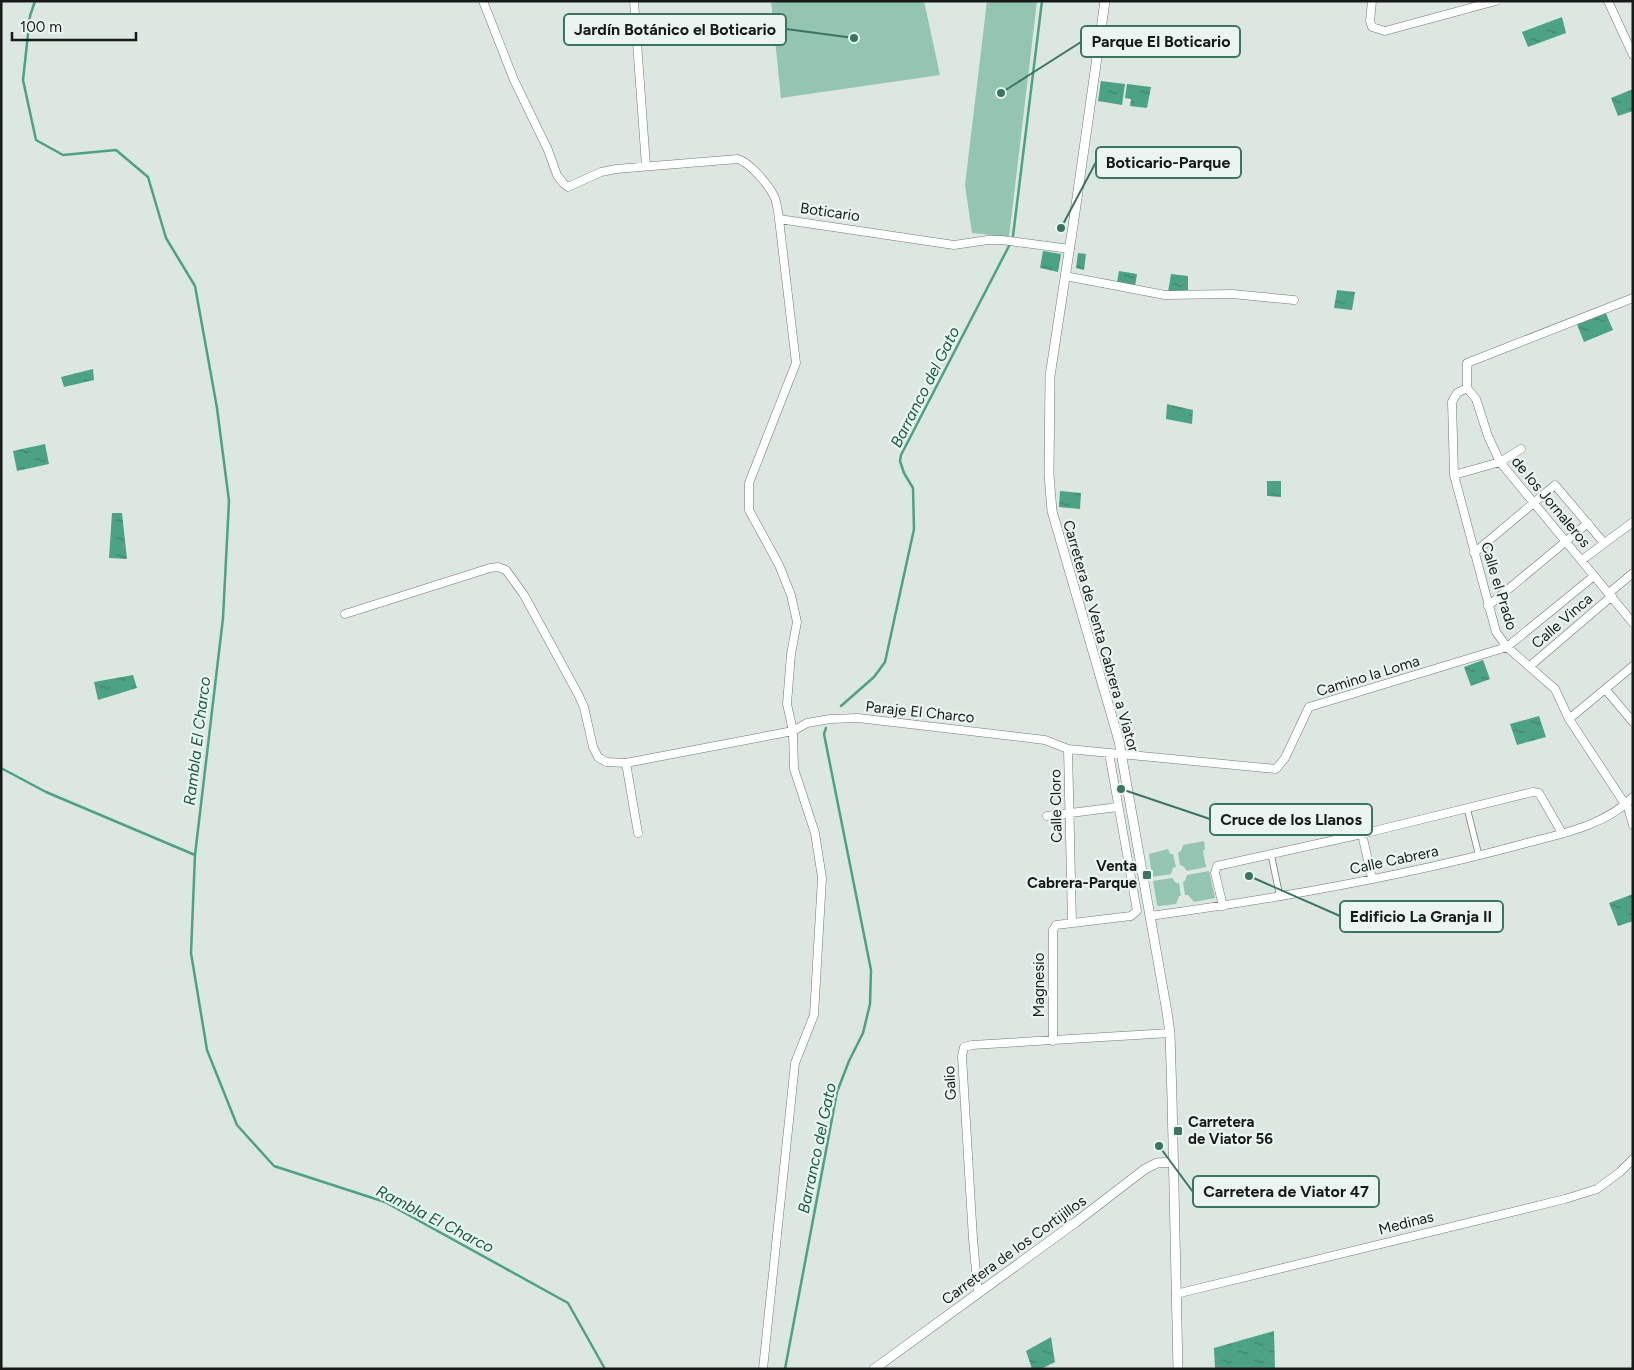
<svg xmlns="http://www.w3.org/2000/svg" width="1634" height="1370" viewBox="0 0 1634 1370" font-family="Figtree,sans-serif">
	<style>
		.green { fill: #94c5b2 }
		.water { fill: url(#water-ripples) }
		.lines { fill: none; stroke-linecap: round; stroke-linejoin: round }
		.stream { stroke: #4ca284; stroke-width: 2.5 }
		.pedestrian-casing { stroke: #6f7874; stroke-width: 7 }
		.minor-casing { stroke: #6f7874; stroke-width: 9 }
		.tertiary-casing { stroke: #6f7874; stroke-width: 10 }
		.pedestrian { stroke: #fff; stroke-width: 5.5 }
		.minor { stroke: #fff; stroke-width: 8 }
		.tertiary { stroke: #fff; stroke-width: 9 }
		.poi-dot { fill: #397560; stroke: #eaf4f0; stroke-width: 2 }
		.labels { text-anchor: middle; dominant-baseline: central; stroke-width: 4.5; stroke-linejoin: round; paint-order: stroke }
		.street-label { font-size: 15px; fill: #171a19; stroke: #eaf4f0 }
		.poi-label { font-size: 15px; font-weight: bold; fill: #171a19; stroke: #eaf4f0; text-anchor: end }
		.water-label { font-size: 16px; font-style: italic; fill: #145944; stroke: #eaf4f0 }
		.leader { fill: none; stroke: #397560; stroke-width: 2 }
		.callout-dot { fill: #397560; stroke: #eaf4f0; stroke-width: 2 }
		.callout { fill: #eaf4f0; stroke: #397560; stroke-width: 2 }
		.callout-label { font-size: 16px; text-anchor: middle; font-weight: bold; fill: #171a19 }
	</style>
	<defs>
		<pattern id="water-ripples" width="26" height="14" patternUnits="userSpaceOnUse" patternTransform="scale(1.25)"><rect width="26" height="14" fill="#4ca284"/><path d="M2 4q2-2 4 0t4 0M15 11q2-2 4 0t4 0" fill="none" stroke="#3e836b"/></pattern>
	</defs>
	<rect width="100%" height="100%" fill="#dde7e2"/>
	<!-- green -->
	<path class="green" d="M771,1H924L940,75L781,98Z
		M987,1H1037L1009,237L972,233L965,185Z
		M1204,841L1205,849L1203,851L1206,867L1187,871L1183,866L1180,865L1178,853L1181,851L1183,845Z
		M1168,849L1170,854H1173L1176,867L1173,868L1171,874L1152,877L1149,854Z
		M1209,871L1215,898L1194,902L1188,895H1185L1183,882L1185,881L1187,875Z
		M1172,878L1176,883H1179L1181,896H1179L1176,904L1159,906L1157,905L1153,881Z"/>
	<!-- water -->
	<path class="water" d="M1562,17L1566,33L1528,47L1522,32Z
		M1101,81L1125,84L1122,105L1098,101Z
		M1127,84L1151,87L1147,108L1130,106L1131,99L1125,98Z
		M1633,89V111L1618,116L1611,98Z
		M1043,251L1061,254L1058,272L1040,268Z
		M1078,253L1086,254L1084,270L1076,268Z
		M1119,271L1137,274L1135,286L1117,282Z
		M1171,274L1188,276V290L1177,293L1168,292Z
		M1337,290L1355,292L1352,310L1334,308Z
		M1605,311L1613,330L1584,342L1576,322Z
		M93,369L94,380L64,387L61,377Z
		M1167,404L1193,410L1192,424L1166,419Z
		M45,444L49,464L17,471L13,451Z
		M1267,481H1281V497L1267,496Z
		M1060,491L1081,493L1080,509L1059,507Z
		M112,513H122L127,559L109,558Z
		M1483,660L1490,679L1471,686L1464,667Z
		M133,675L137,688L98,700L94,682Z
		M1539,716L1546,737L1517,745L1510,724Z
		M1633,894V921L1618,926L1609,903Z
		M1274,1331L1275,1369H1215L1214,1348Z
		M1051,1337L1055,1362L1041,1369H1032L1026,1351Z"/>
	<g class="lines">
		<!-- stream -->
		<path class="stream" d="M35,1L30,16L23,80L36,140L63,155L116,150L148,177L166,238L195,286L217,408L229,501L223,618L195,855L191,953L207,1050L237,1125L274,1166L385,1202L568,1303L605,1369
			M1013,236L1042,1
			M841,706L874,677L885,662L914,529L913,488L904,473L900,461L901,455L1010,244
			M1,768L46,792L195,855
			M785,1369L837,1092L849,1061L863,1033L870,1004L871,970L824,734L826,728"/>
		<defs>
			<path id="pedestrian" d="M1467,808L1479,856
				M1271,854L1280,897"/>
			<path id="minor" d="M483,1L514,80L548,150L557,175L563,183L568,187L601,172L616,169L738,159C750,163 768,184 774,196C777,202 778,211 779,219L954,245L988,240H1002L1070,249
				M634,1L646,166
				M1372,1L1370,21L1372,27L1385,31L1496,1
				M1608,1L1633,55
				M1065,276L1165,295L1232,294L1294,300
				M1633,298L1467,363V388L1457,393L1452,402L1454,475L1496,632L1507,647L1555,689L1569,719L1623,801L1627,804L1633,825
				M1467,388L1476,399L1488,436L1500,462L1633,623
				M1454,475L1500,462L1521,449
				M1474,553L1555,485L1604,543
				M1582,560L1633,522
				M1609,593L1633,573
				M1488,606L1588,523
				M345,614L490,568L498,567L506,570L524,595L578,694L584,707L593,747L598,757L606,762L626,763
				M1530,666L1612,596
				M1606,690L1633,722
				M1569,719L1633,666
				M1068,749L1072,923
				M1047,816L1118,807
				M638,833L626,763L793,731L807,723L830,719L858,718L1045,740L1068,749L1276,769L1285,758L1309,707L1507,647L1594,576
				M1362,834L1372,878
				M1223,906L1215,873L1217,866L1362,834L1533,792L1539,793L1562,833
				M1150,916C1275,899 1401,877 1523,844C1560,834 1605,826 1633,797
				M1053,1041V930L1056,925L1131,916L1137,911L1109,753
				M978,1293L973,1239L962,1056L964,1047L972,1045L1170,1033
				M1176,1294L1565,1199L1597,1189L1620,1172L1633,1159
				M763,1369L795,1063L814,1015L822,878L815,833L794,769L793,731L787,704L791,654L797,622L791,595L779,565L749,510V483L796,363L779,219"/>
			<path id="tertiary" d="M1105,1L1074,219L1050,376L1049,475L1052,511L1119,741L1167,1012L1170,1033L1172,1098L1178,1369
				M874,1369L1076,1222L1145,1169L1157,1163L1173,1162"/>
		</defs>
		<!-- pedestrian casing -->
		<use href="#pedestrian" class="pedestrian-casing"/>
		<!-- minor casing -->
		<use href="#minor" class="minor-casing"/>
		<!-- tertiary casing -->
		<use href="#tertiary" class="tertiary-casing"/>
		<!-- pedestrian -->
		<use href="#pedestrian" class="pedestrian"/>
		<!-- minor -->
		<use href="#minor" class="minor"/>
		<!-- tertiary -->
		<use href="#tertiary" class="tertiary"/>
	</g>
	<!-- markers -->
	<g class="poi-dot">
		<rect x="1142" y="870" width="10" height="10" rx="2.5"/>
		<rect x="1173" y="1126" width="10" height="10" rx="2.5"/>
	</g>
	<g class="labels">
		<!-- street labels -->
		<g class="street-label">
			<text transform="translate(830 212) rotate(8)">Boticario</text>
			<text transform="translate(1551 502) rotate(50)">de los Jornaleros</text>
			<text transform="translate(1499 586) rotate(73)">Calle el Prado</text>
			<text transform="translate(1562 621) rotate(-41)">Calle Vinca</text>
			<text transform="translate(1101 636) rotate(74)">Carretera de Venta Cabrera a Viator</text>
			<text transform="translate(1368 676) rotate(-17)">Camino la Loma</text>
			<text transform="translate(920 712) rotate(6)">Paraje El Charco</text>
			<text transform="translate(1056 806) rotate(-91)">Calle Cloro</text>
			<text transform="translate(1394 860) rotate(-12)">Calle Cabrera</text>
			<text transform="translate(1039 985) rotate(-90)">Magnesio</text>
			<text transform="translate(950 1083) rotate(-93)">Galio</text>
			<text transform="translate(1406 1223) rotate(-14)">Medinas</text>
			<text transform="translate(1014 1250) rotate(-36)">Carretera de los Cortijillos</text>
		</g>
		<!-- poi labels -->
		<g class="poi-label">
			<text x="1137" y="866">Venta<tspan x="1137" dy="17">Cabrera-Parque</tspan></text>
			<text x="1188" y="1122" text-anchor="start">Carretera<tspan x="1188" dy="17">de Viator 56</tspan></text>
		</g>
		<!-- water labels -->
		<g class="water-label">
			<text transform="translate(925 387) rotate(-63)">Barranco del Gato</text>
			<text transform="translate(197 741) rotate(-83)">Rambla El Charco</text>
			<text transform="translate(817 1148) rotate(-78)">Barranco del Gato</text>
			<text transform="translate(435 1219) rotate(27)">Rambla El Charco</text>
		</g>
	</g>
	<!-- callouts -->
	<path class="leader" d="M854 38L786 29M1001 93L1081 42M1061 228L1096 162M1121 789L1210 819M1249 876L1340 916M1159 1146L1193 1192"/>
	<g class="callout-dot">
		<circle cx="854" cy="38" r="5"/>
		<circle cx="1001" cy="93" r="5"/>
		<circle cx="1061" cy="228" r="5"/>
		<circle cx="1121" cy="789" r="5"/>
		<circle cx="1249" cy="876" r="5"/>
		<circle cx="1159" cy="1146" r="5"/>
	</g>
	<g class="callout">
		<rect x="564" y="14" width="222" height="31" rx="5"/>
		<rect x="1081" y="26" width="159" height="31" rx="5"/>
		<rect x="1096" y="147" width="145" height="31" rx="5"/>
		<rect x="1210" y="804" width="162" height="31" rx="5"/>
		<rect x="1340" y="901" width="163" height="31" rx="5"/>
		<rect x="1193" y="1176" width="186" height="31" rx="5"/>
	</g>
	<g class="callout-label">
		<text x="675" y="35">Jardín Botánico el Boticario</text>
		<text x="1161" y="47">Parque El Boticario</text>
		<text x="1168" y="168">Boticario-Parque</text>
		<text x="1291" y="825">Cruce de los Llanos</text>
		<text x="1421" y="922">Edificio La Granja II</text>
		<text x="1286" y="1197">Carretera de Viator 47</text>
	</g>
	<!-- border -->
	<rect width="1634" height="1370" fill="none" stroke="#171a19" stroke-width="5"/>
	<!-- scale -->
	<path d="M12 32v8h124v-8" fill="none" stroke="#171a19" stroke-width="2.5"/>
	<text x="20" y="32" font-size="15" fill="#171a19" stroke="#eaf4f0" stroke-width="4" paint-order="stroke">100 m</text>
</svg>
